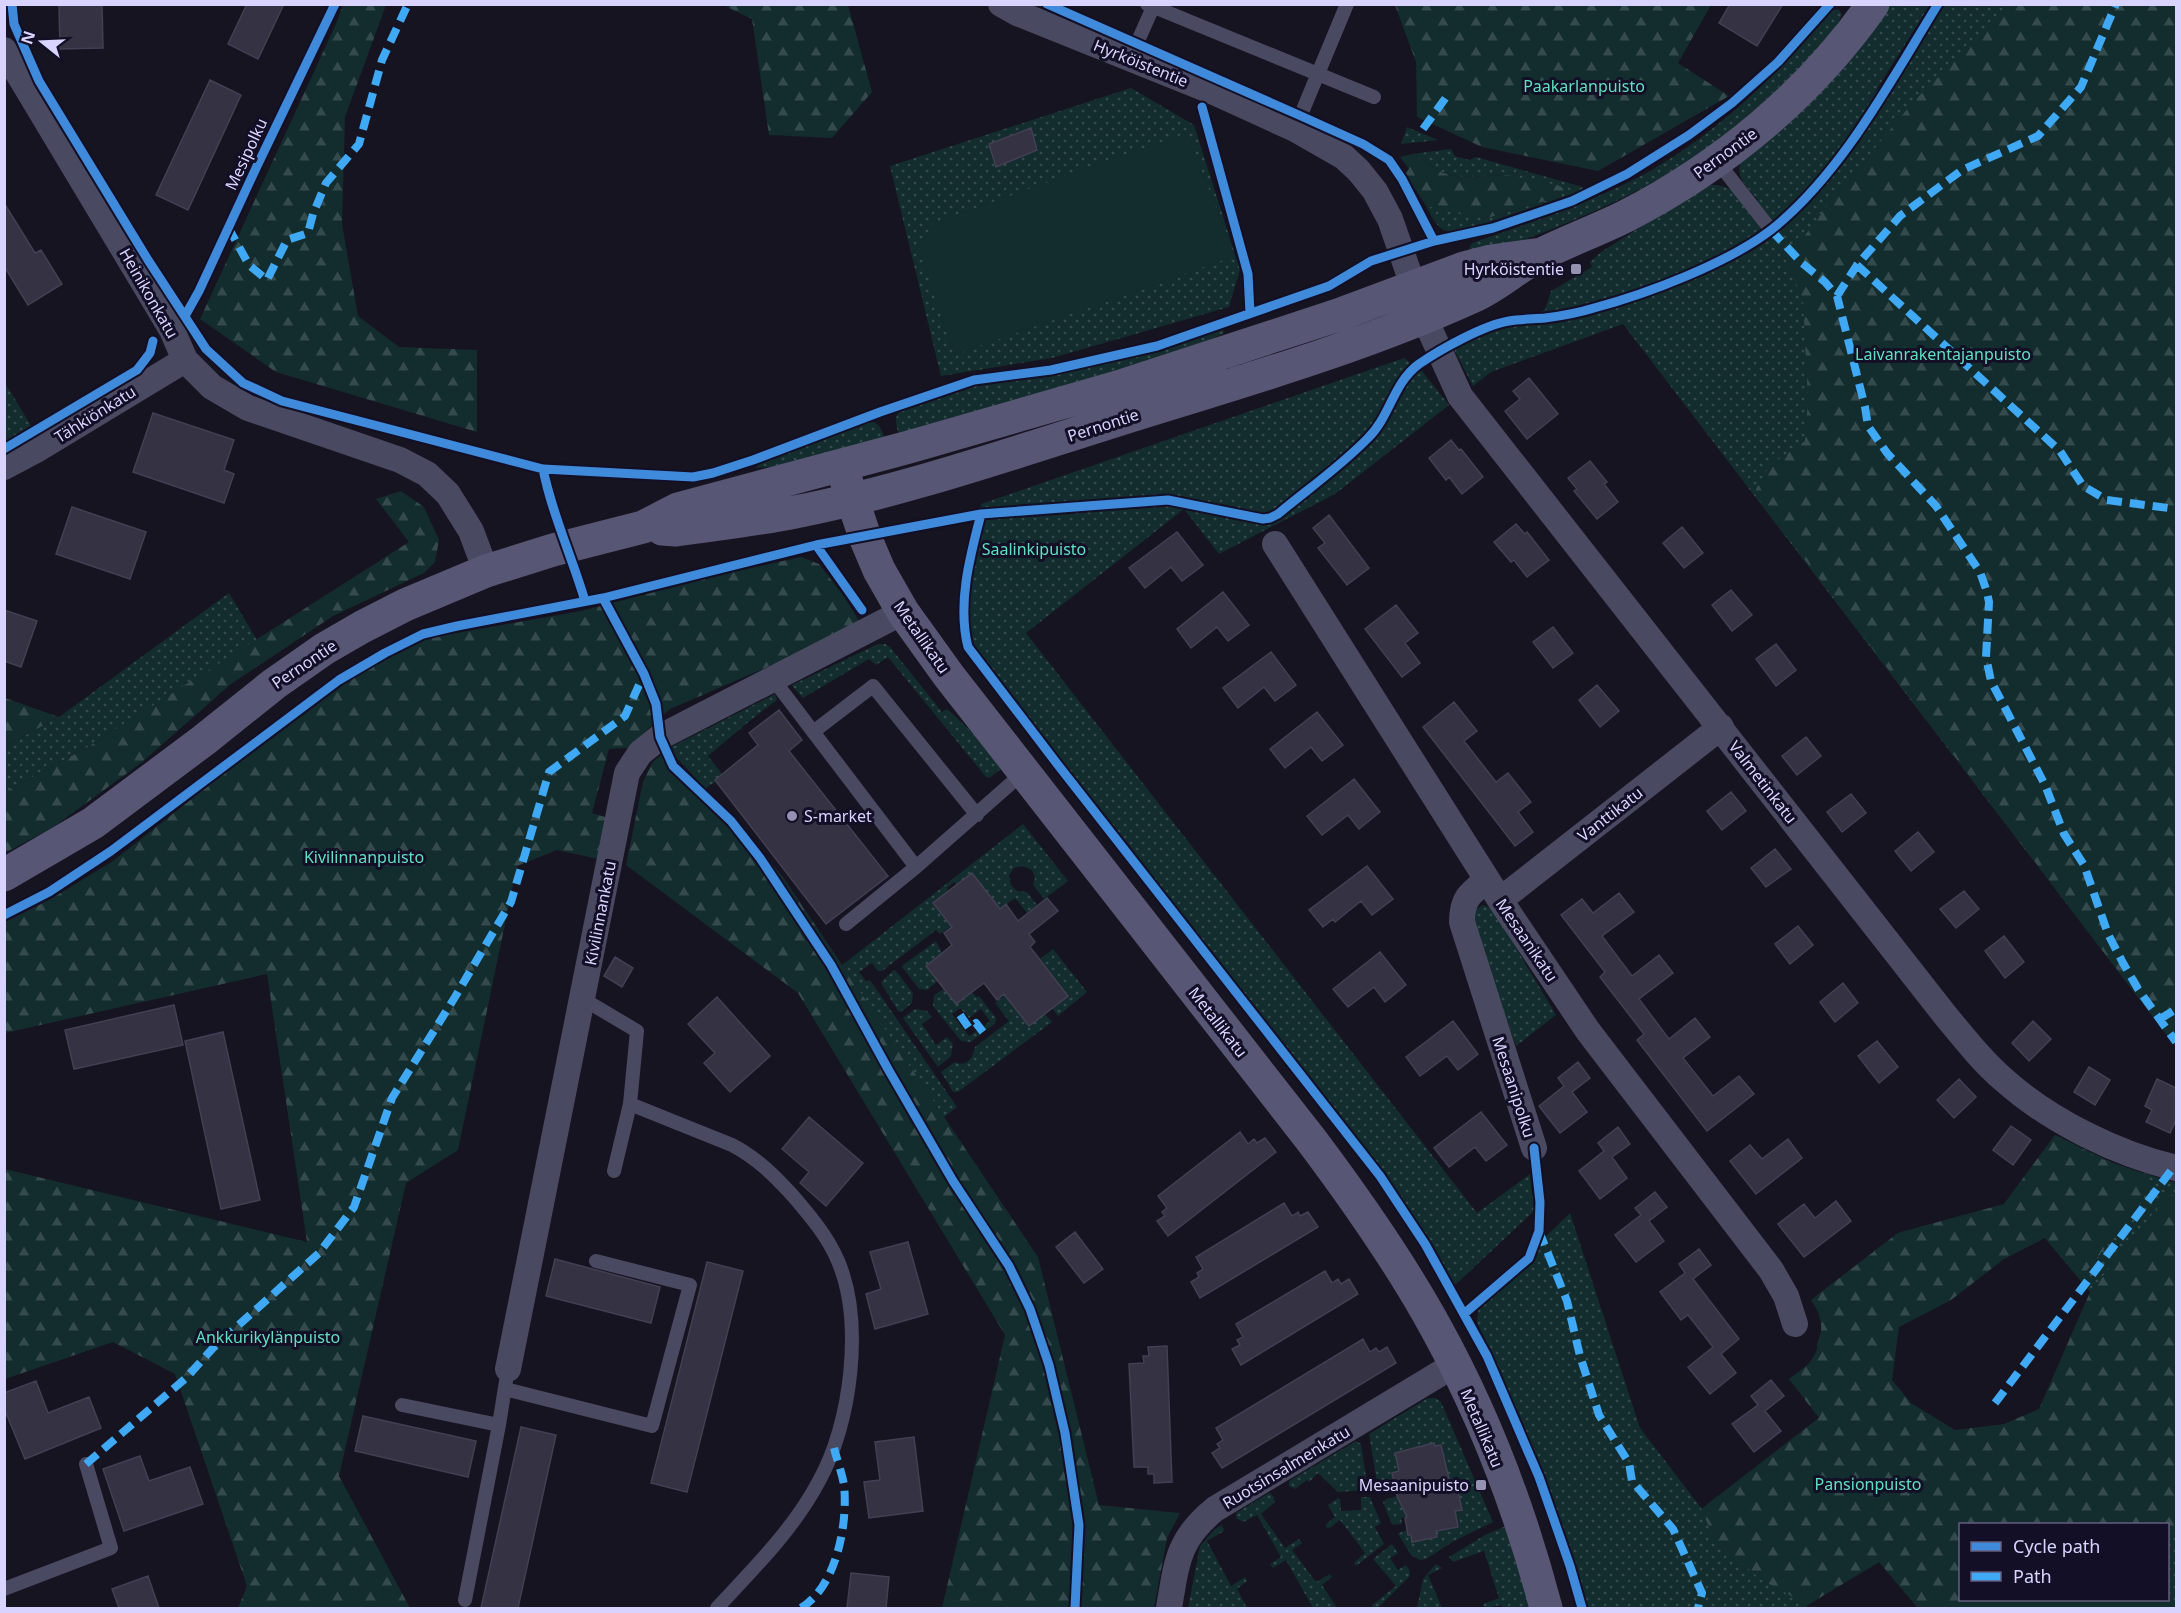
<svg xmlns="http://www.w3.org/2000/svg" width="2181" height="1613" viewBox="0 0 2181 1613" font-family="'Noto Sans',sans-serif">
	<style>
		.grass { fill: url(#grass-dots); fill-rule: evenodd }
		.forest { fill: url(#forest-firs) }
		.garden { fill: #132c2d }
		.building { fill: #343243; stroke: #433f54; stroke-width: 1.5 }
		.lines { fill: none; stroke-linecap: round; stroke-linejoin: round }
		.lane { stroke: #4a4962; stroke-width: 14 }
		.street { stroke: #4a4962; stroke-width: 26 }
		.secondary { stroke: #575674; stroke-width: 33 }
		.quiet { stroke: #3fa9f5; stroke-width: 8; stroke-dasharray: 15 8; stroke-linecap: butt }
		.cycleway-casing { stroke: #130f26; stroke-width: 13 }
		.cycleway { stroke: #408adc; stroke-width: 9 }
		.poi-dot { fill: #9591b1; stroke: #130f26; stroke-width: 2 }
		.labels { text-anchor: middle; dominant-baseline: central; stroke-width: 6; stroke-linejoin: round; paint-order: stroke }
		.street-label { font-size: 16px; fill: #d9d4ff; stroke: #130f26 }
		.park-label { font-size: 16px; fill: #5fe0c0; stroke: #130f26 }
		.poi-label { font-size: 16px; fill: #d9d4ff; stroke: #130f26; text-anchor: end }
	</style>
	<defs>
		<pattern id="grass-dots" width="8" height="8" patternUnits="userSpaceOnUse" patternTransform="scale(1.5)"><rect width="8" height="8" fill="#132c2d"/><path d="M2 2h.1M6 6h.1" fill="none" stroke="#354a4c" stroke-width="1.8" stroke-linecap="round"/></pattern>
		<pattern id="forest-firs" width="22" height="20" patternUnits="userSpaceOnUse" patternTransform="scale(1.5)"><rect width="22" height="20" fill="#132c2d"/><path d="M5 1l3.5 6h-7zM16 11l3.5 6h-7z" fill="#354a4c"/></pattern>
	</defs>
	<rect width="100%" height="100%" fill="#161421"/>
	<!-- grass -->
	<path class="grass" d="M1891,5H1930L1873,95L1922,35L1943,5H2176V1047L1623,324L1491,372L1473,386L1450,342L1545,310L1551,291L1592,267L1590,262L1601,252L1704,187C1723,180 1737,194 1753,204L1758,200C1748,188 1734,177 1741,160L1852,54Z
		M1838,9L1842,14C1838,30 1812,55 1800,67C1754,113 1702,157 1644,187C1591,215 1536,236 1479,256L1468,251L1472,243C1529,223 1587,204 1641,176C1715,136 1778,74 1833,10Z
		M1131,88L1194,125L1240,270L1229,307L1052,358L941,376L890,166Z
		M1407,127L1438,140L1401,144Z
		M1451,149L1455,156L1469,160L1476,157L1583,187L1584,190L1461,232C1439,234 1436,224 1426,206L1491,217L1548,200L1568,190L1507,175L1463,177L1443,173L1412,154Z
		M1222,327L1224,333L1196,347L900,440C896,425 892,415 905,405L976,384L1050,374L1162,349Z
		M1404,358L1422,371L1449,405L1335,494L1219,554L1184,509L1026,633L1477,1213L1530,1174L1534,1211L1455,1285L1404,1204L1348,1126L959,628L981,504Z
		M4,381L33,429L5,443H4Z
		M872,421C882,425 883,435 886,443L814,463L756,468L758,465L867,422Z
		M229,593L257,640L88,747L5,792V746L59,717Z
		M878,644H885L890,647L942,712L947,709L978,738L1001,769L989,778L986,777L888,657L876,665L869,659L803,698L793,687L792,685Z
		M775,694L777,700L753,718L708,756L723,775L714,780L716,782L710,785L706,789L671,752L669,748Z
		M1023,824L1068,881L1044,899L1033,885L1035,878L1032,870L1023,866L1014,868L1009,875L1011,885L1017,891L1027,892L1037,905L1027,913L1015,898L1000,909L972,873L956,885L954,882L947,888L949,891L933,903L951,926L940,934L936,930L882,971H878L872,963L859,972L866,981L870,980L957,1107L944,1117L841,966Z
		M1483,905L1493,909L1556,1015L1516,1046L1474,929L1473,919L1476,909Z
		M936,941L942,953L926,966L938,981L927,990L919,989L902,967L903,965Z
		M1053,949L1087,992L1058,1016L1052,1008L1068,996L1040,959Z
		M894,970L896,971L913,993L912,1003L901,1012L898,1011L881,983L883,980Z
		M944,989L956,1004L972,992L976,997L979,996L996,1018L995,1024L986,1030L983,1027L990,1021L981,1009L969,1018L960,1008L952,1014L969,1036L978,1030L981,1034L971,1042L961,1041L933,1006L934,995Z
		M1005,995L1029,1026L1045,1014L1052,1022L958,1092H953L941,1072L955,1062C968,1067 972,1059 975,1047L1009,1021L995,1003Z
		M915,1009L927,1011L932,1017L922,1024L936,1045L947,1037L953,1044L951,1056L938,1067L903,1018Z
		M2055,1135L2117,1165L2176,1183V1608H1918L1879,1562L1808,1604L1806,1608H1585L1565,1538L1537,1457L1477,1322L1479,1303L1525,1265L1533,1256L1541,1241L1570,1213L1640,1428L1702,1509L1819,1418L1817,1345L1823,1324L1820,1314L1811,1300L1898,1233L2004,1204ZM2036,1227L2115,1322L1995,1479L1871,1386L1881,1327ZM1960,1524H2168V1600H1960Z
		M1428,1398H1436L1441,1402L1493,1522L1454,1541L1426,1559L1420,1560L1411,1555L1398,1534L1399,1533L1407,1530L1408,1535H1411L1412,1541L1436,1531L1458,1527L1455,1511L1462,1509L1457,1486L1451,1487L1448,1472L1440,1474L1444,1457L1442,1446H1435L1434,1443L1395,1453L1399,1471L1392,1473L1394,1485L1378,1488L1369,1434Z
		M1356,1441L1361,1444L1368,1490L1338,1492L1318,1473L1309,1482L1307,1480L1295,1489L1289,1486V1481Z
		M1269,1493L1273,1496L1275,1502L1261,1514L1285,1548L1299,1539L1302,1543L1292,1550L1316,1582L1330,1574L1332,1577L1322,1585L1337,1608H1313L1286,1560L1273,1568L1270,1564L1281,1557L1257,1515L1243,1522L1236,1518V1513Z
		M1403,1495L1407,1517L1401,1518L1402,1524L1392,1525L1383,1502L1386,1499Z
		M1361,1497H1370L1381,1523L1375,1527L1384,1544L1356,1566L1354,1563L1365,1553L1340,1520L1328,1529L1325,1525L1335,1517L1328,1505L1338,1498L1340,1499L1341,1511L1361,1510Z
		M1222,1525L1224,1531L1207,1541L1231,1586L1245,1577L1247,1581L1237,1589L1247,1608H1188L1200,1546L1215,1529Z
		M1506,1526L1530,1608H1503L1501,1605L1485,1608L1483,1604L1499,1598L1484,1551L1453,1562L1449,1557L1485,1535Z
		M1392,1544L1398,1553L1390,1558L1398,1570L1406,1565L1409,1569L1410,1576L1378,1608H1372V1605L1396,1586L1373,1559Z
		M1436,1564L1442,1568L1428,1575L1442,1608H1417L1423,1579Z"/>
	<!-- forest -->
	<path class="forest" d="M343,5H386L345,117L342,224L358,316L399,347L477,350V432L276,372L200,319L336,24Z
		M723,5H848L872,92L832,138L769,135L752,19Z
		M1395,5H1711L1678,63L1729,96L1598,171L1482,147L1417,117L1416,62Z
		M2012,5H2176V1047L1754,493L1769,466L1805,441L1808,401L1803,299L1786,261L1826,207L1914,101Z
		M1412,154L1443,173L1463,177L1507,175L1557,185L1569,190L1548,200L1491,217L1460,214L1426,206L1407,176L1406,172L1409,169L1400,157Z
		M401,491L424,507L439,540L435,562L424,573L333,616L231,684L141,763L52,828L5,853V792L88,747L409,542L376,499Z
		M801,557L819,564L843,595L859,621L846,633L670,709L627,748L609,749L592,813L608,818L603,860L557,850L517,866L458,1150L406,1183L339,1476L410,1608H238L247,1586L175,1374L113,1342L5,1379V1169L307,1242L267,974L5,1033V922L49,900L113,861L236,764L323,698L384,657L428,638L581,611L727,573Z
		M5,698L59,717L5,746Z
		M669,748L681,765L727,810L783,877L1038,1257L1099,1505L1180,1513L1167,1538L1154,1608H942L1005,1335L798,993L626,865L643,782L652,763Z
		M2055,1135L2096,1157L2145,1174L2148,1189L2138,1207L2080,1279L2045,1238L2004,1259L1951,1300L1899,1327L1892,1380L1911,1403L1955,1430L2004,1424L2039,1409L2090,1292L2166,1197L2176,1194V1530L2168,1534V1524H1960V1600H2168V1595L2176,1608H1918L1879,1562L1808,1605L1760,1579L1715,1540L1701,1509L1819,1418L1789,1379C1796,1373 1807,1367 1812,1359C1824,1340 1825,1318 1811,1300L1898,1233L2004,1204Z"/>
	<!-- garden -->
	<path class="garden" d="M1187,133L1235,256L954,355L919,248L933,223Z"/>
	<!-- building -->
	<path class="building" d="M59,4H102L103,48L60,49Z
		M247,4H284L258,59L228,44Z
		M1730,4H1783L1757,46L1719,23Z
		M210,80L241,95L188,210L156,195Z
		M1031,128L1037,150L996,167L989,144Z
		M4,203L35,253L41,250L62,284L28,305L4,266Z
		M1529,378L1558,414L1527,439L1505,411L1520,399L1513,391Z
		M153,413L234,440L224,470L234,474L224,503L133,472Z
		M1451,440L1459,450L1461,449L1483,477L1462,494L1449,477L1446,480L1429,458Z
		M1590,461L1607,482L1604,484L1618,502L1597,519L1574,491L1577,489L1568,478Z
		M72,507L146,532L130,579L56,554Z
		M1329,515L1369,568L1347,585L1318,548L1325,543L1313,528Z
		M1516,524L1525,534L1527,532L1549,560L1527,577L1514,560L1511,562L1494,542Z
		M1682,527L1703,553L1684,568L1663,543Z
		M1177,532L1203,565L1182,581L1171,567L1145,588L1129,568Z
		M1731,590L1752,615L1732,631L1712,605Z
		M1223,592L1249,625L1228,641L1217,627L1191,648L1177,629Z
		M1396,605L1418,633L1405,643L1420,663L1402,677L1365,629Z
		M4,610L37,621L21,667L4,661Z
		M1553,627L1573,653L1553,668L1533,642Z
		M1776,644L1796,670L1776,686L1756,659Z
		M1271,652L1296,685L1275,701L1264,687L1238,708L1223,688Z
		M1597,685L1619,711L1600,727L1579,700Z
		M1454,702L1477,731L1464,741L1496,782L1508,773L1531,802L1518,812L1533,832L1515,846L1423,727Z
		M779,710L802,740L789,751L888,876L826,924L715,780L758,745L749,733Z
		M1317,712L1343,745L1322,761L1311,747L1285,768L1270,749Z
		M1806,737L1821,756L1797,775L1782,756Z
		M1354,779L1380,812L1359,829L1348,815L1322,835L1307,816Z
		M1731,792L1746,811L1722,830L1707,811Z
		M1851,794L1866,813L1842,832L1827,812Z
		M1918,832L1934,852L1911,871L1895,851Z
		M1775,849L1791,869L1766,887L1751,868Z
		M1367,866L1393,899L1372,915L1361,901L1335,922L1333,919L1323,927L1309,910Z
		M972,873L1000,909L1006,904L1018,921L1047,898L1058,911L1029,934L1035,942L1030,947L1068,996L1029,1026L1004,994L997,1000L984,983L956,1004L926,966L952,945L944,933L952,927L933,903Z
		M1964,891L1979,909L1956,928L1940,909Z
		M1619,893L1634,912L1602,936L1632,976L1659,955L1673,973L1639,999L1669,1039L1695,1018L1710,1037L1683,1058L1713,1096L1739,1076L1754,1094L1707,1131L1637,1040L1644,1034L1600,977L1605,972L1561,915L1582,899L1593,913Z
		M1798,926L1813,945L1790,964L1775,944Z
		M2004,936L2024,962L2005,978L1985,951Z
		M1380,952L1406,985L1385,1002L1374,987L1348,1007L1333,989Z
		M615,957L633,968L622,987L604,976Z
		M1843,983L1858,1003L1835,1022L1820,1002Z
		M717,997L770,1056L730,1092L704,1063L715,1053L688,1024Z
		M174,1005L183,1045L74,1069L65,1030Z
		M1453,1021L1478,1054L1458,1070L1447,1056L1420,1076L1406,1057Z
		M2033,1021L2051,1039L2029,1061L2012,1043Z
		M223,1032L260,1200L221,1209L185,1041Z
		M1877,1041L1898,1067L1879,1083L1858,1056Z
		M1578,1062L1590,1078L1572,1092L1587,1112L1560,1133L1539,1106L1564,1086L1558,1078Z
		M2089,1067L2110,1080L2095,1105L2074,1092Z
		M1959,1079L1976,1097L1954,1118L1937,1100Z
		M2157,1079L2176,1088V1120L2170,1133L2146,1122L2152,1110L2145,1106Z
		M1481,1112L1507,1145L1486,1161L1475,1147L1449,1167L1434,1148Z
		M809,1117L863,1163L826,1206L800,1183L809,1172L782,1149Z
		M2011,1126L2031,1140L2013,1165L1993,1150Z
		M1618,1127L1630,1144L1612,1157L1627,1178L1600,1199L1579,1171L1604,1151L1598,1143Z
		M1240,1132L1248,1144L1254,1139L1257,1143L1265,1138L1276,1152L1168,1236L1157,1221L1165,1216L1162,1212L1167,1208L1158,1196Z
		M1788,1139L1802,1158L1756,1194L1730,1161L1750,1145L1762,1159Z
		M1655,1192L1667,1207L1649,1221L1664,1241L1636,1262L1615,1235L1641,1215L1635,1208Z
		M1836,1201L1851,1221L1804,1257L1778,1224L1804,1204L1815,1218Z
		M1284,1203L1292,1216L1298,1212L1300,1216L1308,1212L1318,1227L1200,1298L1191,1282L1199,1277L1197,1273L1203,1269L1196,1257Z
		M1075,1232L1103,1269L1084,1283L1056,1247Z
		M908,1242L928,1314L875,1329L866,1294L881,1289L870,1252Z
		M1699,1249L1711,1265L1693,1279L1739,1339L1721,1354L1736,1373L1710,1394L1688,1367L1713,1347L1688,1315L1681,1320L1660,1292L1685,1273L1679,1264Z
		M555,1259L660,1287L651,1323L546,1296Z
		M707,1262L743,1271L687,1492L651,1483Z
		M1325,1271L1332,1283L1338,1279L1341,1284L1349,1279L1358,1294L1241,1365L1232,1349L1240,1345L1237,1340L1243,1337L1236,1324Z
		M1363,1339L1370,1352L1376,1348L1379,1352L1387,1347L1396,1363L1222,1468L1212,1453L1220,1448L1217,1444L1223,1440L1216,1428Z
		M1167,1346L1172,1482L1154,1483V1474H1148V1467H1134L1129,1364L1144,1363L1143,1356H1149L1148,1347Z
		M1771,1380L1784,1396L1765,1411L1781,1431L1754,1452L1732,1424L1758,1405L1751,1396Z
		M36,1381L48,1413L89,1397L101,1428L25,1459L4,1408V1393Z
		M363,1416L476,1441L468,1477L355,1451Z
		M521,1427L556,1435L518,1608H481Z
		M914,1437L923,1511L869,1518L864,1482L880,1480L875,1442Z
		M1434,1443L1435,1446L1441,1445L1451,1487L1457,1486L1462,1510L1455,1511L1458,1527L1436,1531L1437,1537L1412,1542L1411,1535H1408L1405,1518L1407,1517L1397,1496L1392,1473L1399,1471L1395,1453Z
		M140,1456L149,1481L190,1467L203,1504L124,1531L103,1469Z
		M851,1573L889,1577L886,1608H847Z
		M148,1576L159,1608H119L112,1589Z"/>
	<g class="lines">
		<!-- lane -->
		<path class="lane" d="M1147,4L1374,97
			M1130,59L1153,7
			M1295,129L1347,4
			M1717,161L1771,230
			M773,679L916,867L1024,772
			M813,732L873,686L977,815
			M846,924L916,867
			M583,999L637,1031L630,1104L732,1145C757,1158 775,1176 794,1197C811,1217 828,1237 838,1261C864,1322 851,1424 819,1481C793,1530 754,1568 717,1608
			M614,1171L630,1104
			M505,1389L652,1426L690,1285L596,1261
			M402,1405L499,1425
			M4,1589L111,1548L86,1464
			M465,1600L499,1425L506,1381"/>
		<!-- street -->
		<path class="street" d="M1001,4L1017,13L1216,93L1295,129L1344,157L1359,171L1375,191L1390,219L1424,317L1460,396L1945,1015C1964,1038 1982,1061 2004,1080C2050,1121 2117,1154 2176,1168
			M4,50L172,330L185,360L212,387L248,408L400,460L427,474L448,494L471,531L486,571
			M4,467L38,449L185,360
			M1275,544L1500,900L1588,1031L1771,1270L1786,1296L1795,1324
			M1487,880C1469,894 1462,899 1462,922L1534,1148
			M1500,900L1721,727
			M508,1369L627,773L640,753L660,737L903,612
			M1169,1608C1177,1562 1177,1540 1215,1509L1454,1365"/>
		<!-- secondary -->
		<path class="secondary" d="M845,477L865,537L879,570L903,612L949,676L1312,1141C1357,1201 1400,1262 1436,1328C1484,1415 1521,1513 1546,1608
			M662,529L676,530C716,524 756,520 795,512C912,489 1024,449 1137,414C1250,379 1364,346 1472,297C1499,285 1520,264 1546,252C1573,239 1600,229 1626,216C1723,166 1810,94 1873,4
			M4,875L93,823L204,740L274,684L324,649L362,627L405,605L486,571L553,550L643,527L678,509L909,447L1124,385L1338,315L1464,268L1491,261L1542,254"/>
		<!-- quiet -->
		<path class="quiet" d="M1423,129L1447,96
			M228,227L249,265L267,280L287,240L308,233L313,214L326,183L359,144L382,60L408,4
			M1771,230L1802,263L1825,282L1837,296L1865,407L1868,426L1887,453L1936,506L1980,572L1987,592L1989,602L1986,657L1991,681L2045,785L2064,834L2084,865L2108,934L2123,963L2138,989L2176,1042
			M1857,265L2060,451L2083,486L2107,500L2176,509
			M1837,296L1857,265L1900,216L1962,170L2038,136L2081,87L2116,4
			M960,1015L969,1028L976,1023L983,1032
			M2160,1019L2176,1009
			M1539,1231L1567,1301L1580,1356L1599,1415L1629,1463L1632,1481L1673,1529L1702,1593L1698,1608
			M1995,1403L2173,1168
			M86,1464L186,1378L213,1348L319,1253L354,1207L392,1098L455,997L511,902L549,772L625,716L644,674
			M801,1608C837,1586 848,1523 844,1485C842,1473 837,1460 834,1448"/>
		<defs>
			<path id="cycleway" d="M12,4L14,24L39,81L148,260L206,349L243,383L282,401L543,469L693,477L713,473L753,460L880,412L974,380L1051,370L1157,346L1329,286L1371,261L1434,241L1493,228L1572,201L1627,174L1689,135L1732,103L1778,62L1830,4
				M1047,4L1301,116L1363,144L1389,160L1402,179L1434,241
				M1202,107L1248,274L1250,313
				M185,316L199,291L257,166L335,4
				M4,449L137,370L150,353L153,341
				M543,469C552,514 572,557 585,601
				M981,514C970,556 957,604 968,647L1058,765L1380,1176L1425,1244L1487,1356L1539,1477L1570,1566L1582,1608
				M816,545L862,610
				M603,598L644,674L656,704L660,737L673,766L731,821L760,858L831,965L888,1069L953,1181L1009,1266L1030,1309L1049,1365L1065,1433L1079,1525L1075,1608
				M4,915L49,892L111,851L339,680L385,653L423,634L457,626L603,598L816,545L981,514L1168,500L1263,519L1270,518L1278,514C1308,489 1341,466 1368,438C1390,417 1393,383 1419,364C1441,349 1484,325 1509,321C1520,319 1533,319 1545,318C1561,316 1578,313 1594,308C1647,294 1728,263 1771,230C1842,174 1891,80 1938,4
				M1465,1313L1529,1258L1539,1231L1540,1202L1534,1148"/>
		</defs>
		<!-- cycleway casing -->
		<use href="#cycleway" class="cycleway-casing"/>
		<!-- cycleway -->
		<use href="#cycleway" class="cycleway"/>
	</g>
	<!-- markers -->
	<g class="poi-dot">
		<rect x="1570" y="263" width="12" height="12" rx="3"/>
		<circle cx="792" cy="816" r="6"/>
		<rect x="1475" y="1479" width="12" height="12" rx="3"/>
	</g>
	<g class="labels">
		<!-- street labels -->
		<g class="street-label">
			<text transform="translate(1141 63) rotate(22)">Hyrköistentie</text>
			<text transform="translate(1725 153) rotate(-36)">Pernontie</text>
			<text transform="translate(246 154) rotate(-65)">Mesipolku</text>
			<text transform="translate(149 293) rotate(60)">Heinikonkatu</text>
			<text transform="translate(95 414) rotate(-32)">Tähkiönkatu</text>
			<text transform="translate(1103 425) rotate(-18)">Pernontie</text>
			<text transform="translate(922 637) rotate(55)">Metallikatu</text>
			<text transform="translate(304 664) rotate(-34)">Pernontie</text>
			<text transform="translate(1763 782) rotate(52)">Valmetinkatu</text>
			<text transform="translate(1610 814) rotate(-38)">Vanttikatu</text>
			<text transform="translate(600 913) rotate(-79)">Kivilinnankatu</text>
			<text transform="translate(1527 940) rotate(56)">Mesaanikatu</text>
			<text transform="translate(1218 1022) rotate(52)">Metallikatu</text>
			<text transform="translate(1514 1087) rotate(72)">Mesaanipolku</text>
			<text transform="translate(1482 1428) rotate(67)">Metallikatu</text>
			<text transform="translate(1286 1467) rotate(-31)">Ruotsinsalmenkatu</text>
		</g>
		<!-- park labels -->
		<g class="park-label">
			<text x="1584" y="86">Paakarlanpuisto</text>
			<text x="1943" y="354">Laivanrakentajanpuisto</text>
			<text x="1034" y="549">Saalinkipuisto</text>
			<text x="364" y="857">Kivilinnanpuisto</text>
			<text x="268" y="1337">Ankkurikylänpuisto</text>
			<text x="1868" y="1484">Pansionpuisto</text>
		</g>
		<!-- poi labels -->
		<g class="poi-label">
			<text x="1564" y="269">Hyrköistentie</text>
			<text x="804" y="816" text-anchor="start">S-market</text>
			<text x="1469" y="1485">Mesaanipuisto</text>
		</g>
	</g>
	<!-- border -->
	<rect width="2181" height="1613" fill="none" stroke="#d9d4ff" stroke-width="12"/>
	<!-- legend -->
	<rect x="1959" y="1523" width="210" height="78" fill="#130f26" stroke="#625e7d" stroke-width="1.5"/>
	<rect x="1971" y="1542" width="30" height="9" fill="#408adc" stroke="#625e7d" stroke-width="1.5"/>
	<text x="2013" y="1553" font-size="18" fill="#d9d4ff">Cycle path</text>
	<rect x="1971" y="1572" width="30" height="9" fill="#3fa9f5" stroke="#625e7d" stroke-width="1.5"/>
	<text x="2013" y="1583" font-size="18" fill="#d9d4ff">Path</text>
	<!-- north arrow -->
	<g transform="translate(42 42) rotate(288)" stroke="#130f26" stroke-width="4.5" paint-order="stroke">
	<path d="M0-4.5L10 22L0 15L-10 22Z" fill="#d9d4ff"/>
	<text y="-9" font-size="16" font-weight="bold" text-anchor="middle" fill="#d9d4ff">N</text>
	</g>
</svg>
